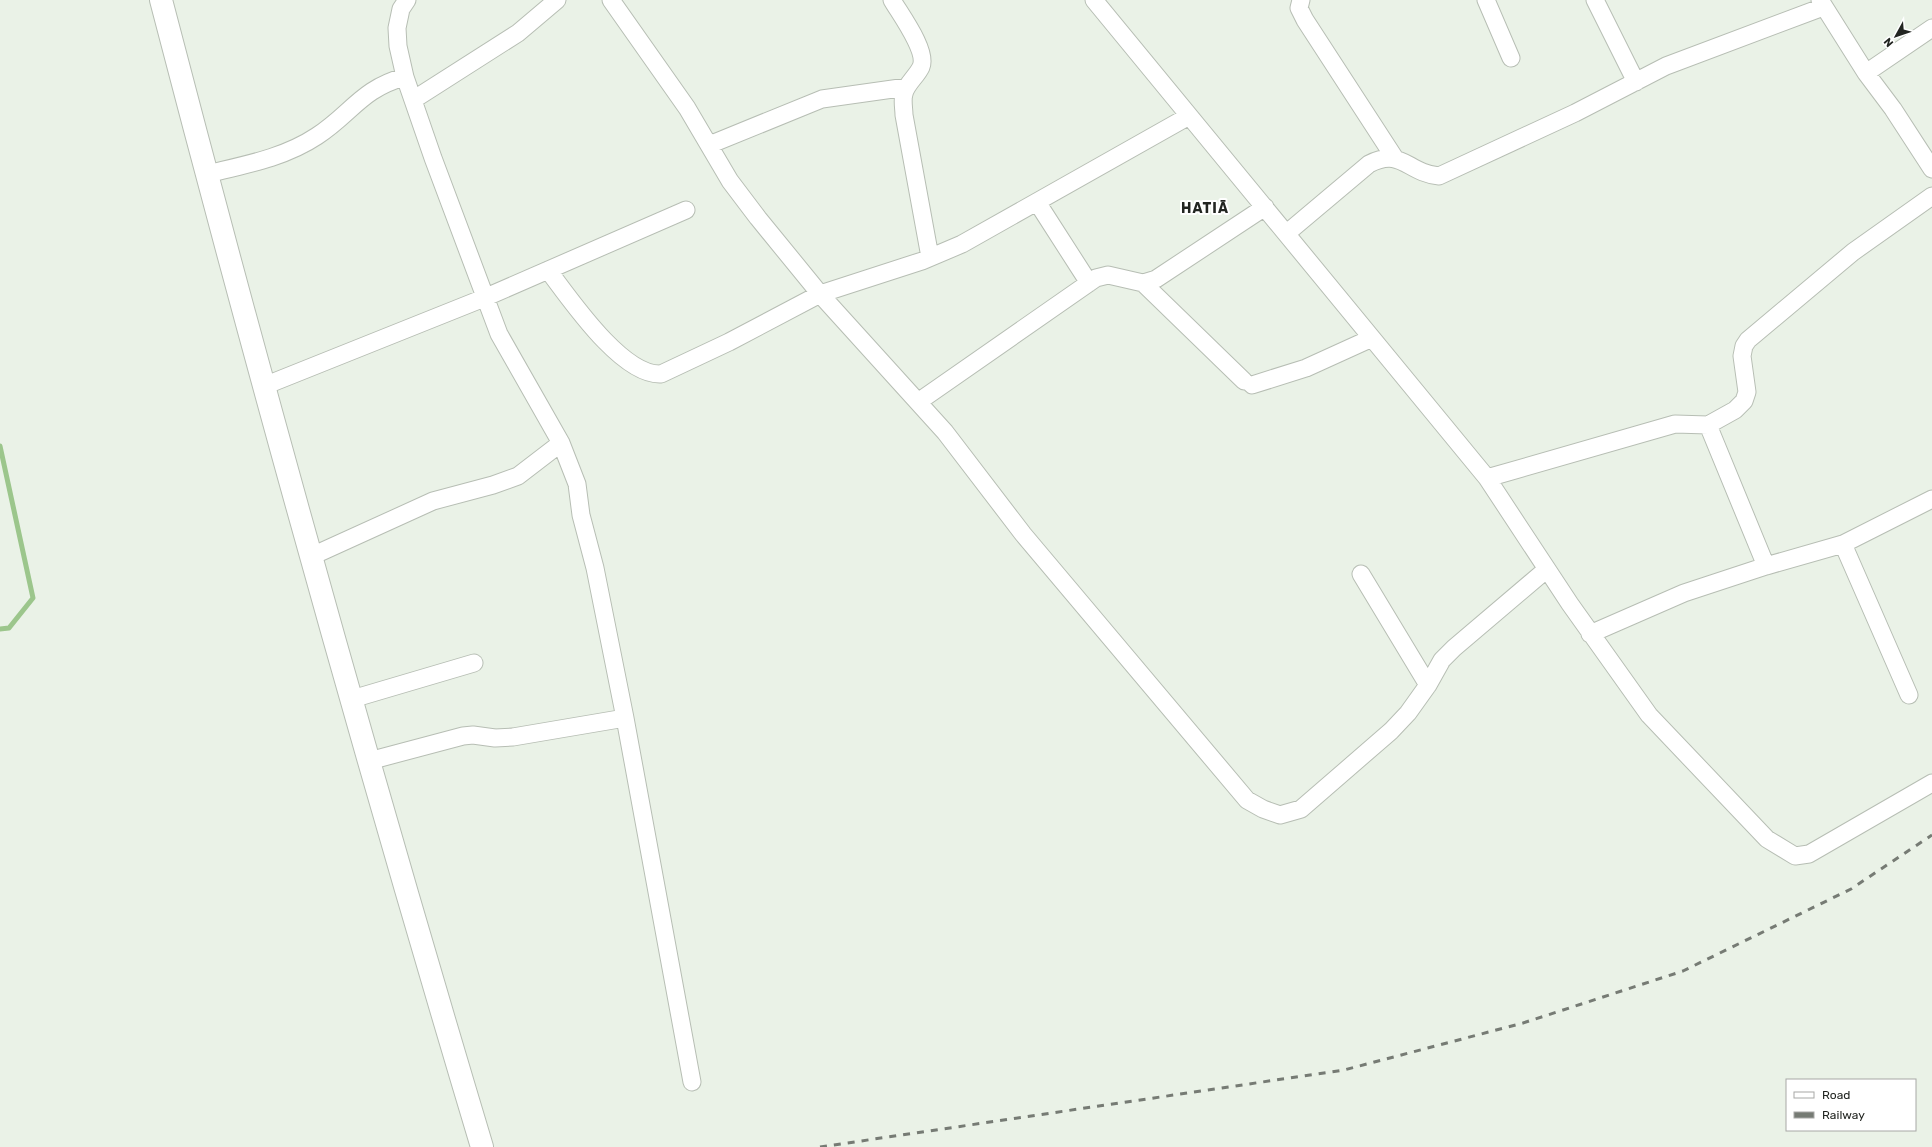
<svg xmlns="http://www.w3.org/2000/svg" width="1932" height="1147" viewBox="0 0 1932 1147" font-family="Rubik,sans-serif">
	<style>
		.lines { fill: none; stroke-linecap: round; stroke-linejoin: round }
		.stream { stroke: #9cc68c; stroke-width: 5 }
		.minor-casing { stroke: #b7beb4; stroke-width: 19 }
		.tertiary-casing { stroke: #b7beb4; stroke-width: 24 }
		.minor { stroke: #fff; stroke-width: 17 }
		.tertiary { stroke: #fff; stroke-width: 22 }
		.rail { stroke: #767b74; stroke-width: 3; stroke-dasharray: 7 7; stroke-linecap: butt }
		.labels { text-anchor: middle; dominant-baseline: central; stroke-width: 4; stroke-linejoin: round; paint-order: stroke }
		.district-label { font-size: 14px; font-weight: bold; letter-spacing: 1px; fill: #222521; stroke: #fff }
	</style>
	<rect width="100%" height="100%" fill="#eaf2e7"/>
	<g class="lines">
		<!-- stream -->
		<path class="stream" d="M0,446L33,598L9,628L0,629"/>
		<defs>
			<path id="minor" d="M407,0L401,9L397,28L398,46L405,77L433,158L499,334L561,443L577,484L581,515L595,568L625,718L692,1082
				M611,0L687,108L730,181L758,218L820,294L945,432L1023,534L1247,800L1263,809L1280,815L1301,809L1391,731L1408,713L1428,685L1442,660L1454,648L1547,569
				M892,0C900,14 928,51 921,67C917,76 906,84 904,94C902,100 904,109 904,115L930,257
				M1094,0L1487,478L1570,604L1649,715L1767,839L1795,856L1809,854L1932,783
				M1301,0L1299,8L1305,20L1394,157
				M1486,0L1511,58
				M1595,0L1636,82
				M1820,0L1866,73L1893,109L1932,169
				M1866,73L1932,28
				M413,100L518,33L557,0
				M709,145L822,99L907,87
				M207,174C244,165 284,158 317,136C351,114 362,88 405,77
				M1037,202L1089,283
				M1287,233L1369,164C1402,147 1407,173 1439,176L1575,113L1666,66L1823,7
				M548,270C570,299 622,376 661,374L729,342L820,294L922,261L962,244L1189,116
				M1143,283L1244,381
				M1252,385L1306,368L1372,338
				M264,386L484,298L686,210
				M918,402L1096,278L1108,275L1143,283L1156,279L1265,207
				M1708,425L1766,566
				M1487,478L1675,424L1708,425L1735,410L1744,401L1747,392L1742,356L1744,346L1748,340L1853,252L1932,196
				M1843,544L1909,695
				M312,556L433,501L493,485L518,476L561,443
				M1361,574L1428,685
				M1590,634L1684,593L1766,566L1843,544L1932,499
				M352,699L474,663
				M369,761L463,736L473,735L495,738L513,737L625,718"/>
			<path id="tertiary" d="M161,0C261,384 368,767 482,1147"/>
		</defs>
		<!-- minor casing -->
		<use href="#minor" class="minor-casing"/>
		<!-- tertiary casing -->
		<use href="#tertiary" class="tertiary-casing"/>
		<!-- minor -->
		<use href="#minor" class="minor"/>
		<!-- tertiary -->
		<use href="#tertiary" class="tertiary"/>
		<!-- rail -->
		<path class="rail" d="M820,1147L1344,1070L1523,1023L1683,971L1851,889L1932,835"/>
	</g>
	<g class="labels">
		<!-- district labels -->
		<g class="district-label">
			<text x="1205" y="208">HATIĀ</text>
		</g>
	</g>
	<!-- legend -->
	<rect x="1786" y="1079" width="130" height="52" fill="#ffffff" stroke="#a7a8a6"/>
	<rect x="1794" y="1092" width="20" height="6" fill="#ffffff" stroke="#a7a8a6"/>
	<text x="1822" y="1099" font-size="12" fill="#222521">Road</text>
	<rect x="1794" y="1112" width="20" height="6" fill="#767b74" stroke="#a7a8a6"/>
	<text x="1822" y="1119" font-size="12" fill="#222521">Railway</text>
	<!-- north arrow -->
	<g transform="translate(1896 36) rotate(230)" stroke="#ffffff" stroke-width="3" paint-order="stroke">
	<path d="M0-3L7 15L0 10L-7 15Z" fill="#222521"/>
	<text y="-6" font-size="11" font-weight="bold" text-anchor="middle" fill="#222521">N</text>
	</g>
</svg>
